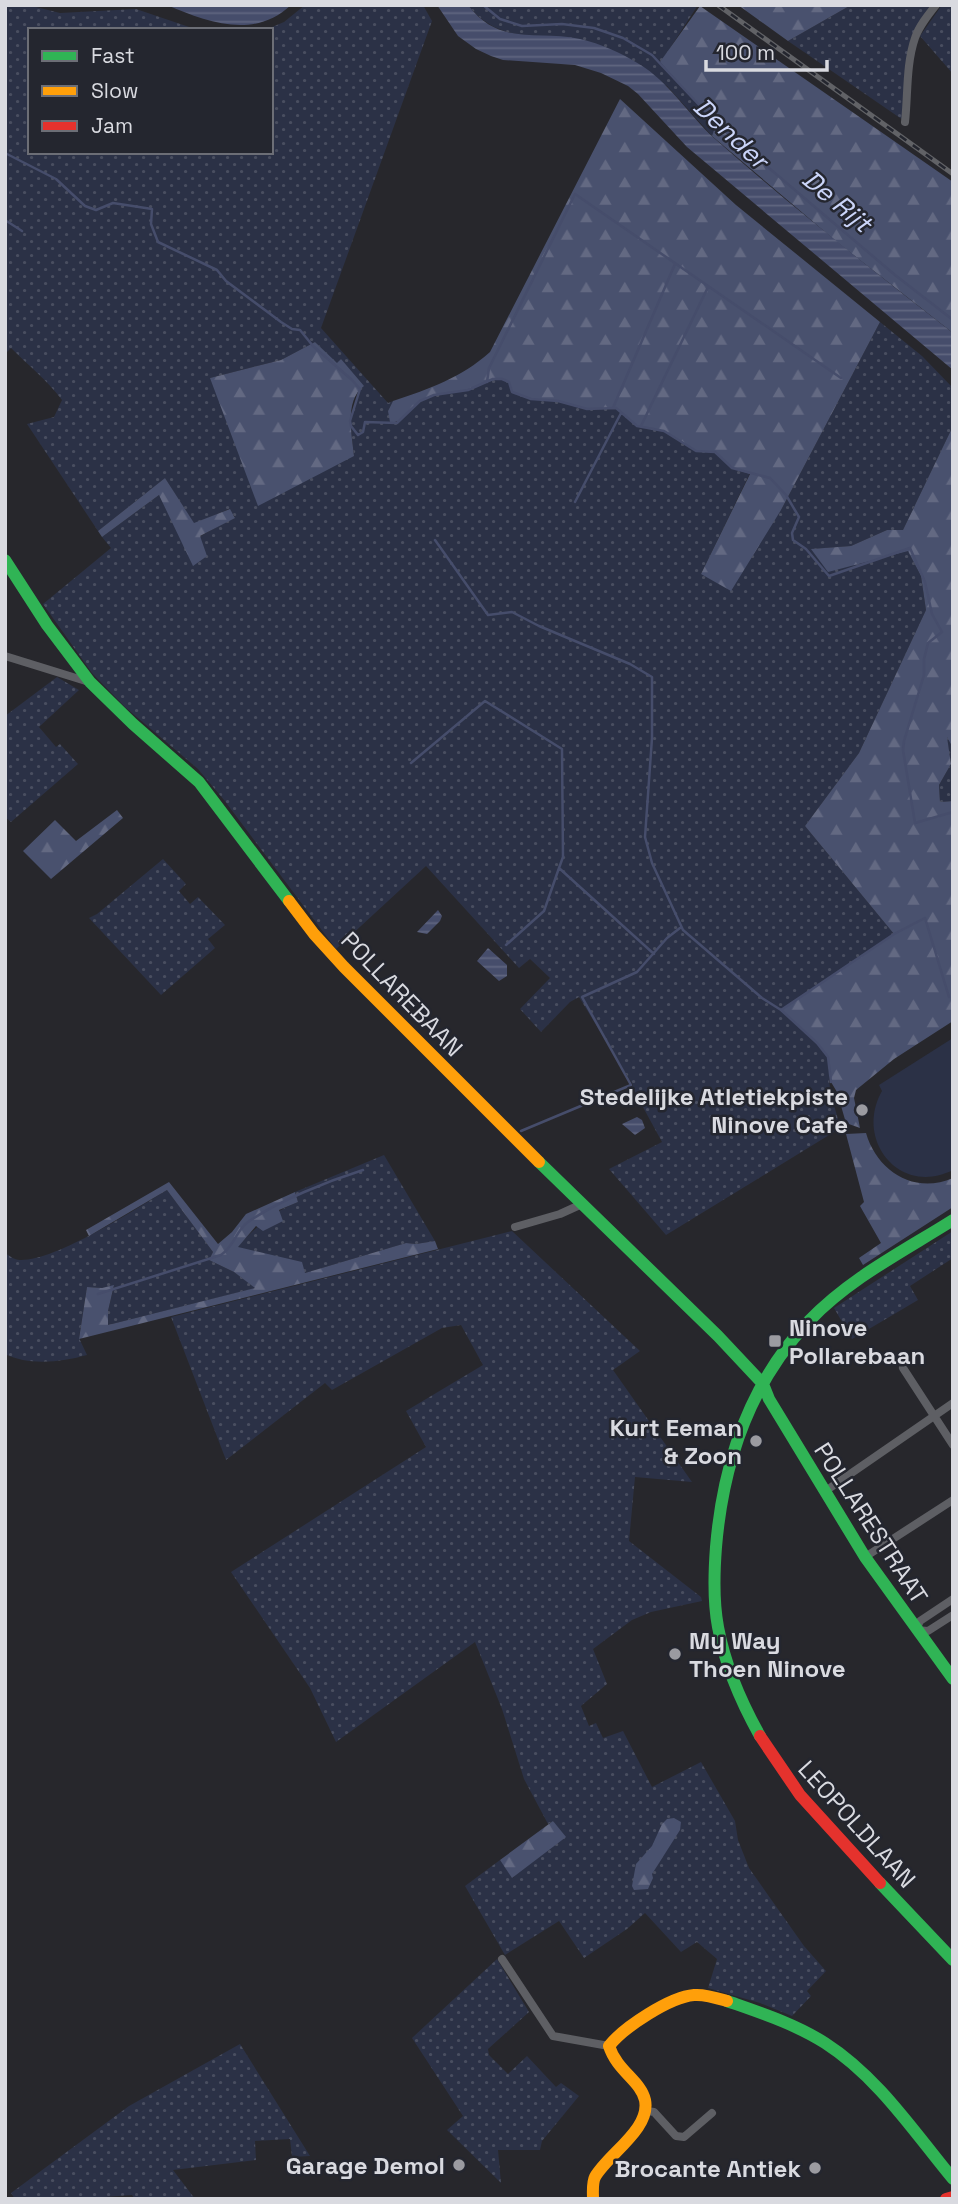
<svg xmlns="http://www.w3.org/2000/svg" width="958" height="2204" viewBox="0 0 958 2204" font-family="'Space Grotesk',sans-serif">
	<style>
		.grass { fill: url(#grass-dots); fill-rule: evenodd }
		.forest { fill: url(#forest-firs) }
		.pitch { fill: #2b3146 }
		.water { fill: url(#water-rules) }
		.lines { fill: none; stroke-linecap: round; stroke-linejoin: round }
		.stream { stroke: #464d6b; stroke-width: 2.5 }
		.street { stroke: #5e5f64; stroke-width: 8 }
		.fast { stroke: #30b455; stroke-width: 12 }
		.slow { stroke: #ff9f0a; stroke-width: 12 }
		.jam { stroke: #e5322d; stroke-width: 12 }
		.rail-casing { stroke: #616266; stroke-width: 5 }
		.rail { stroke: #24262f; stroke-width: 2.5; stroke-dasharray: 8; stroke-linecap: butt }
		.poi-dot { fill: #9b9ba1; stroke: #24262f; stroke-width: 2.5 }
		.labels { text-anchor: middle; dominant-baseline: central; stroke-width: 5; stroke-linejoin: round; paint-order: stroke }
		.street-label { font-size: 24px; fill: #d9dae0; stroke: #24262f }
		.poi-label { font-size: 24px; font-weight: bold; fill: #d9dae0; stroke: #24262f; text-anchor: end }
		.water-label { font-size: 26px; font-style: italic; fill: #cbd5f9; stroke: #24262f }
	</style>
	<defs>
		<pattern id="grass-dots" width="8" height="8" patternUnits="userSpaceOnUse" patternTransform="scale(1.75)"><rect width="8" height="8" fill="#2b3146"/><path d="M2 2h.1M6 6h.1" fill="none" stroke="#494e60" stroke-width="1.8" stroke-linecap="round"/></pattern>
		<pattern id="forest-firs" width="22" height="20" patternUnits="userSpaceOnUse" patternTransform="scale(1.75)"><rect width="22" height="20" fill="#49516e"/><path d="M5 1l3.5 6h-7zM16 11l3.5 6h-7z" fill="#636982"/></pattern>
		<pattern id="water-rules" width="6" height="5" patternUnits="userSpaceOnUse" patternTransform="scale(1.75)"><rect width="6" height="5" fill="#464d6b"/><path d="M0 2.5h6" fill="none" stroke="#606680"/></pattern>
	</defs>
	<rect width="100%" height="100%" fill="#27272c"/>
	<!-- grass -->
	<path class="grass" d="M5,5H28L60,13L136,9L198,30H30V152H271V30H265L284,22L305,5H423L432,21L321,328L388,403L393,401L388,411L397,423L420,401L434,395L468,390L493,379H502L544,401H558L587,409L616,408L638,426L664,431L696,451L715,452L732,468L750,473L701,574L781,510L880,322L922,356L953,388V426L903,530H887L851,546L812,549L908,550L921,576L926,610L859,753L805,826L894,934L781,1010L817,1043L828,1057L830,1091L839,1123L834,1132L666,1235L609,1169L662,1142L632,1087L633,1085L579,997L570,1002L541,1032L520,1009L550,978L530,959L519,968L426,866L336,949L224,800L198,769L125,707L92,673L43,604L111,548L102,537L159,495L199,537L235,517L229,509L194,524L165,478L98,531L27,424L54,417L62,400C47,380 29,366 11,348L5,354ZM315,342L337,364L341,359L360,389L350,421L354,456L210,378L281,360Z
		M468,5H698L661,62L717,124L712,136L667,86L549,36C517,37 489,32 468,5Z
		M851,5H932L911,37L903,120L788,41Z
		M942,5H953V74L920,36Z
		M57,677L79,690L39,727L56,747L60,744L78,764L11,822L5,817V716Z
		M946,734L953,748V801L940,802L939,785L951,764Z
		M163,859L186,884L179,891L190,904L198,897L225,925L208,939L215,948L161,995L89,918L97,914Z
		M384,1155L435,1241L416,1244L406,1243L305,1273L237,1247C256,1227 272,1212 298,1202L295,1192Z
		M167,1190L213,1252L209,1260L234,1272L256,1288L108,1325V1311L114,1286L102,1288L87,1287L79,1338L87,1355C62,1362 29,1366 5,1354V1253C10,1256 14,1260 20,1260C56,1261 134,1210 167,1190Z
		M512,1231L640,1351L613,1370L692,1482L635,1477L629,1541L701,1597L702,1601L651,1612L632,1620L593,1649L607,1684L581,1706L589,1726L596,1723L603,1738L623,1731L652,1787L701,1762L735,1821L738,1840L749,1868L804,1946L826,1971L807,1991L811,1996L792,2016L760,2003L708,1988L717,1959L697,1942L681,1952L645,1913L627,1929L584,1958L559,1921L505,1955L465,1886L500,1860L513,1878L554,1821L548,1824L524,1779L502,1709L475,1642L336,1742L310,1688L231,1572L426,1447L406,1411L483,1365L461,1325L442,1328L332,1390L325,1383L226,1460L171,1317Z
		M953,1231V1258L910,1286L918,1300L852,1339L834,1308Z
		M497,1959L529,2012L488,2049L489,2055L508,2074L527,2056L556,2087L561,2083L579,2096L542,2141L540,2150H498L501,2183L447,2130L463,2116L412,2038Z
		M240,2044L310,2156L292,2157L290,2139L255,2141L256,2160L173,2170L195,2199H135L132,2195L78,2199H15L11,2193L129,2106Z"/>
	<!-- forest -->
	<path class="forest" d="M738,5H851L788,41Z
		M700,6L953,182V333L837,242L712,136L716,124L660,62Z
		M620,99L736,205L880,322L781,510L731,591L701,574L750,474L732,468L715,452L696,451L664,431L637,426L616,408L587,409L558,401L531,399L512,392L509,382C492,375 483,387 467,390C450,394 434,392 419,402C408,409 404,424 390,422L388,411L393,401C429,389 461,378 490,352Z
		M315,342L337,363L341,359L364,386C344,400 352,435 354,456L258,506L210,378L281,360Z
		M953,426V748L947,737L951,764L939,785L940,802L953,801V1021L894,1059L856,1090L854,1098L860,1128L846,1123L837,1092L831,1082L828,1057L817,1043L781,1010L894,934L805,826L859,753L926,610L921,576L908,551L828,572L811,549L851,546L887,530H903Z
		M165,478L194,523L230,509L235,518L200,536L207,556L193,566L159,495L102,537L98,531Z
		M117,810L123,818L51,879L23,851L55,820L76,841Z
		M866,1133C877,1171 914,1195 953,1178V1207L863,1265L859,1258L881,1243L860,1206L864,1202L846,1134Z
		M169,1182L218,1244L232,1232L246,1214L295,1192L298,1202L279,1210L283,1221L263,1231L256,1226L238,1247L302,1262L305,1273L406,1243L416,1244L435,1241L438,1249L79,1339L87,1287L102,1288L114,1285L108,1311V1325L255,1288L234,1272L209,1260L213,1252L167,1190L89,1236L86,1230Z
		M674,1818L681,1822L680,1830L652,1874L653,1878L648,1889L634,1890L632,1886L636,1864L652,1846L662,1824L667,1819Z
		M553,1821L566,1837L512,1878L500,1860Z"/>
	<!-- pitch -->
	<path class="pitch" d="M953,1038V1170C900,1197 854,1140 882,1091L879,1085Z"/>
	<!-- water -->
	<path class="water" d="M167,5H291C254,40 207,22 167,5Z
		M437,5H468C500,47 537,30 580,39C601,44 620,52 639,64C669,82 688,114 714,138C791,206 872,270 953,333V370L687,147L638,94L628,86L601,73L575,65L503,60L491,56L476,49L458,36Z
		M438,910L442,916L440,921L427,934L417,932Z
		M488,948L507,965V976L499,981L477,961Z
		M637,1117L642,1120L645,1128L635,1135L622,1124Z"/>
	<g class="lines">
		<!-- stream -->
		<path class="stream" d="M483,5L500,19L522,26L562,24L594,28L623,38L652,55L717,124L895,275L953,320
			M5,153L56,179L85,206L96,210L113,203L152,209L151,224L158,242L217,270L226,281L281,322L292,329L300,330L313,346L352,380L360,389L350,421L351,426L358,435L363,432L365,422L397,423L420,401L434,395L468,390L493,379H502L509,382L512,392L531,399L558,401L587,409L616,408L637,426L664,431L696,451L715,452L732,468L770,478L786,495L799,517L792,533L793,540L806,549L829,576L910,548L925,582L932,614L942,632L928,643L924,659V675L904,741L903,750L915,823L953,812
			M5,220L22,231
			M487,382L489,368L575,194L841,378
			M613,408L675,264
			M641,426L708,287
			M575,502L621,413
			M435,540L488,615L512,612L539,626L630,664L652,677V738L645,837L652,863L683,930L762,998L781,1010L817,1043L828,1057L831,1082
			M411,763L485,701L562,749L563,857L559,868
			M506,945L544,911L559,868L654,954
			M781,1010L894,934L925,918L949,997
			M521,1131L631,1085L582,997L637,972L667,938L680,928
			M98,1294L221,1255C234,1247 237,1229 248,1222C278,1201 328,1181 363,1170"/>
		<!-- street -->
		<path class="street" d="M905,122C908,95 906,64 915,38C919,26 928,15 936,5
			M5,656L89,682
			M515,1227L560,1214L582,1204
			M903,1368L953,1445
			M824,1492L953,1403
			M865,1557L953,1500
			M953,1599L920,1621L916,1630L928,1631L953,1615
			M502,1959L553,2036L609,2046
			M647,2111L654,2112L676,2136L684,2137L712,2113"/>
		<!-- fast -->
		<path class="fast" d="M5,560L47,625L90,682L133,724L199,782L289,901
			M539,1162L718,1336L763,1384L769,1399L865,1557L953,1679
			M760,1736C741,1702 725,1665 718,1627C713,1601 714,1573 716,1547C723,1463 750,1383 809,1321C850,1278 904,1251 953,1220
			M880,1883L953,1960
			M727,2001C761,2013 795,2024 825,2043C878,2077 914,2132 953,2179"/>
		<!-- slow -->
		<path class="slow" d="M289,901L314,934L344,967L539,1162
			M593,2199C593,2192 592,2183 595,2177C608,2154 651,2129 645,2100C641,2081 617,2071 609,2046C624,2027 670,1997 694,1995C705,1994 717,1998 727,2001"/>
		<!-- jam -->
		<path class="jam" d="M760,1736L800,1795L880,1883
			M946,2199L953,2197"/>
		<defs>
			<path id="rail" d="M718,5L953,174"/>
		</defs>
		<!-- rail casing -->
		<use href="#rail" class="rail-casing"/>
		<!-- rail -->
		<use href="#rail" class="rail"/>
	</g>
	<!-- markers -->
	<g class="poi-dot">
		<circle cx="862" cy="1110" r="7"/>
		<rect x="768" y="1334" width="14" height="14" rx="3.5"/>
		<circle cx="756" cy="1441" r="7"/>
		<circle cx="675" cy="1654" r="7"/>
		<circle cx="459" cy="2165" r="7"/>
		<circle cx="815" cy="2168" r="7"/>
	</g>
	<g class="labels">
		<!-- street labels -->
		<g class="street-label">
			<text transform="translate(402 994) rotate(46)">POLLAREBAAN</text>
			<text transform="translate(871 1523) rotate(57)">POLLARESTRAAT</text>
			<text transform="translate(857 1824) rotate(48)">LEOPOLDLAAN</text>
		</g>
		<!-- poi labels -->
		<g class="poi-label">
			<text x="848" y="1096">Stedelijke Atletiekpiste<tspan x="848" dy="28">Ninove Cafe</tspan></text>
			<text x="789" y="1327" text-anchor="start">Ninove<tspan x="789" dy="28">Pollarebaan</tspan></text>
			<text x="742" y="1427">Kurt Eeman<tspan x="742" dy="28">&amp; Zoon</tspan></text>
			<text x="689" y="1640" text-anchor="start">My Way<tspan x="689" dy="28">Thoen Ninove</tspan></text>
			<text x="445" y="2165">Garage Demol</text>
			<text x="801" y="2168">Brocante Antiek</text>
		</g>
		<!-- water labels -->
		<g class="water-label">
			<text transform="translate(731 133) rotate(43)">Dender</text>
			<text transform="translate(837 201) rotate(40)">De Rijt</text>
		</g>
	</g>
	<!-- border -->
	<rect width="958" height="2204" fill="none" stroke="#d9dae0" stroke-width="14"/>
	<!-- legend -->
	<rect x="28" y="28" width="245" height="126" fill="#24262f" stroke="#6c6e76" stroke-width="2"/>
	<rect x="42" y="51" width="35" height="10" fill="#30b455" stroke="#6c6e76" stroke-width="2"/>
	<text x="91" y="63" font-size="21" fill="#d9dae0">Fast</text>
	<rect x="42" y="86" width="35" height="10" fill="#ff9f0a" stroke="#6c6e76" stroke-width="2"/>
	<text x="91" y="98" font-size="21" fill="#d9dae0">Slow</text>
	<rect x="42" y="121" width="35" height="10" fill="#e5322d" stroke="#6c6e76" stroke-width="2"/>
	<text x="91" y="133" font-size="21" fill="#d9dae0">Jam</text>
	<!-- scale -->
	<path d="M706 60v10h121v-10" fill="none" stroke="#d9dae0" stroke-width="3.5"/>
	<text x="716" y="60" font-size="21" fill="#d9dae0" stroke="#24262f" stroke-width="5" paint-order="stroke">100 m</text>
</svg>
